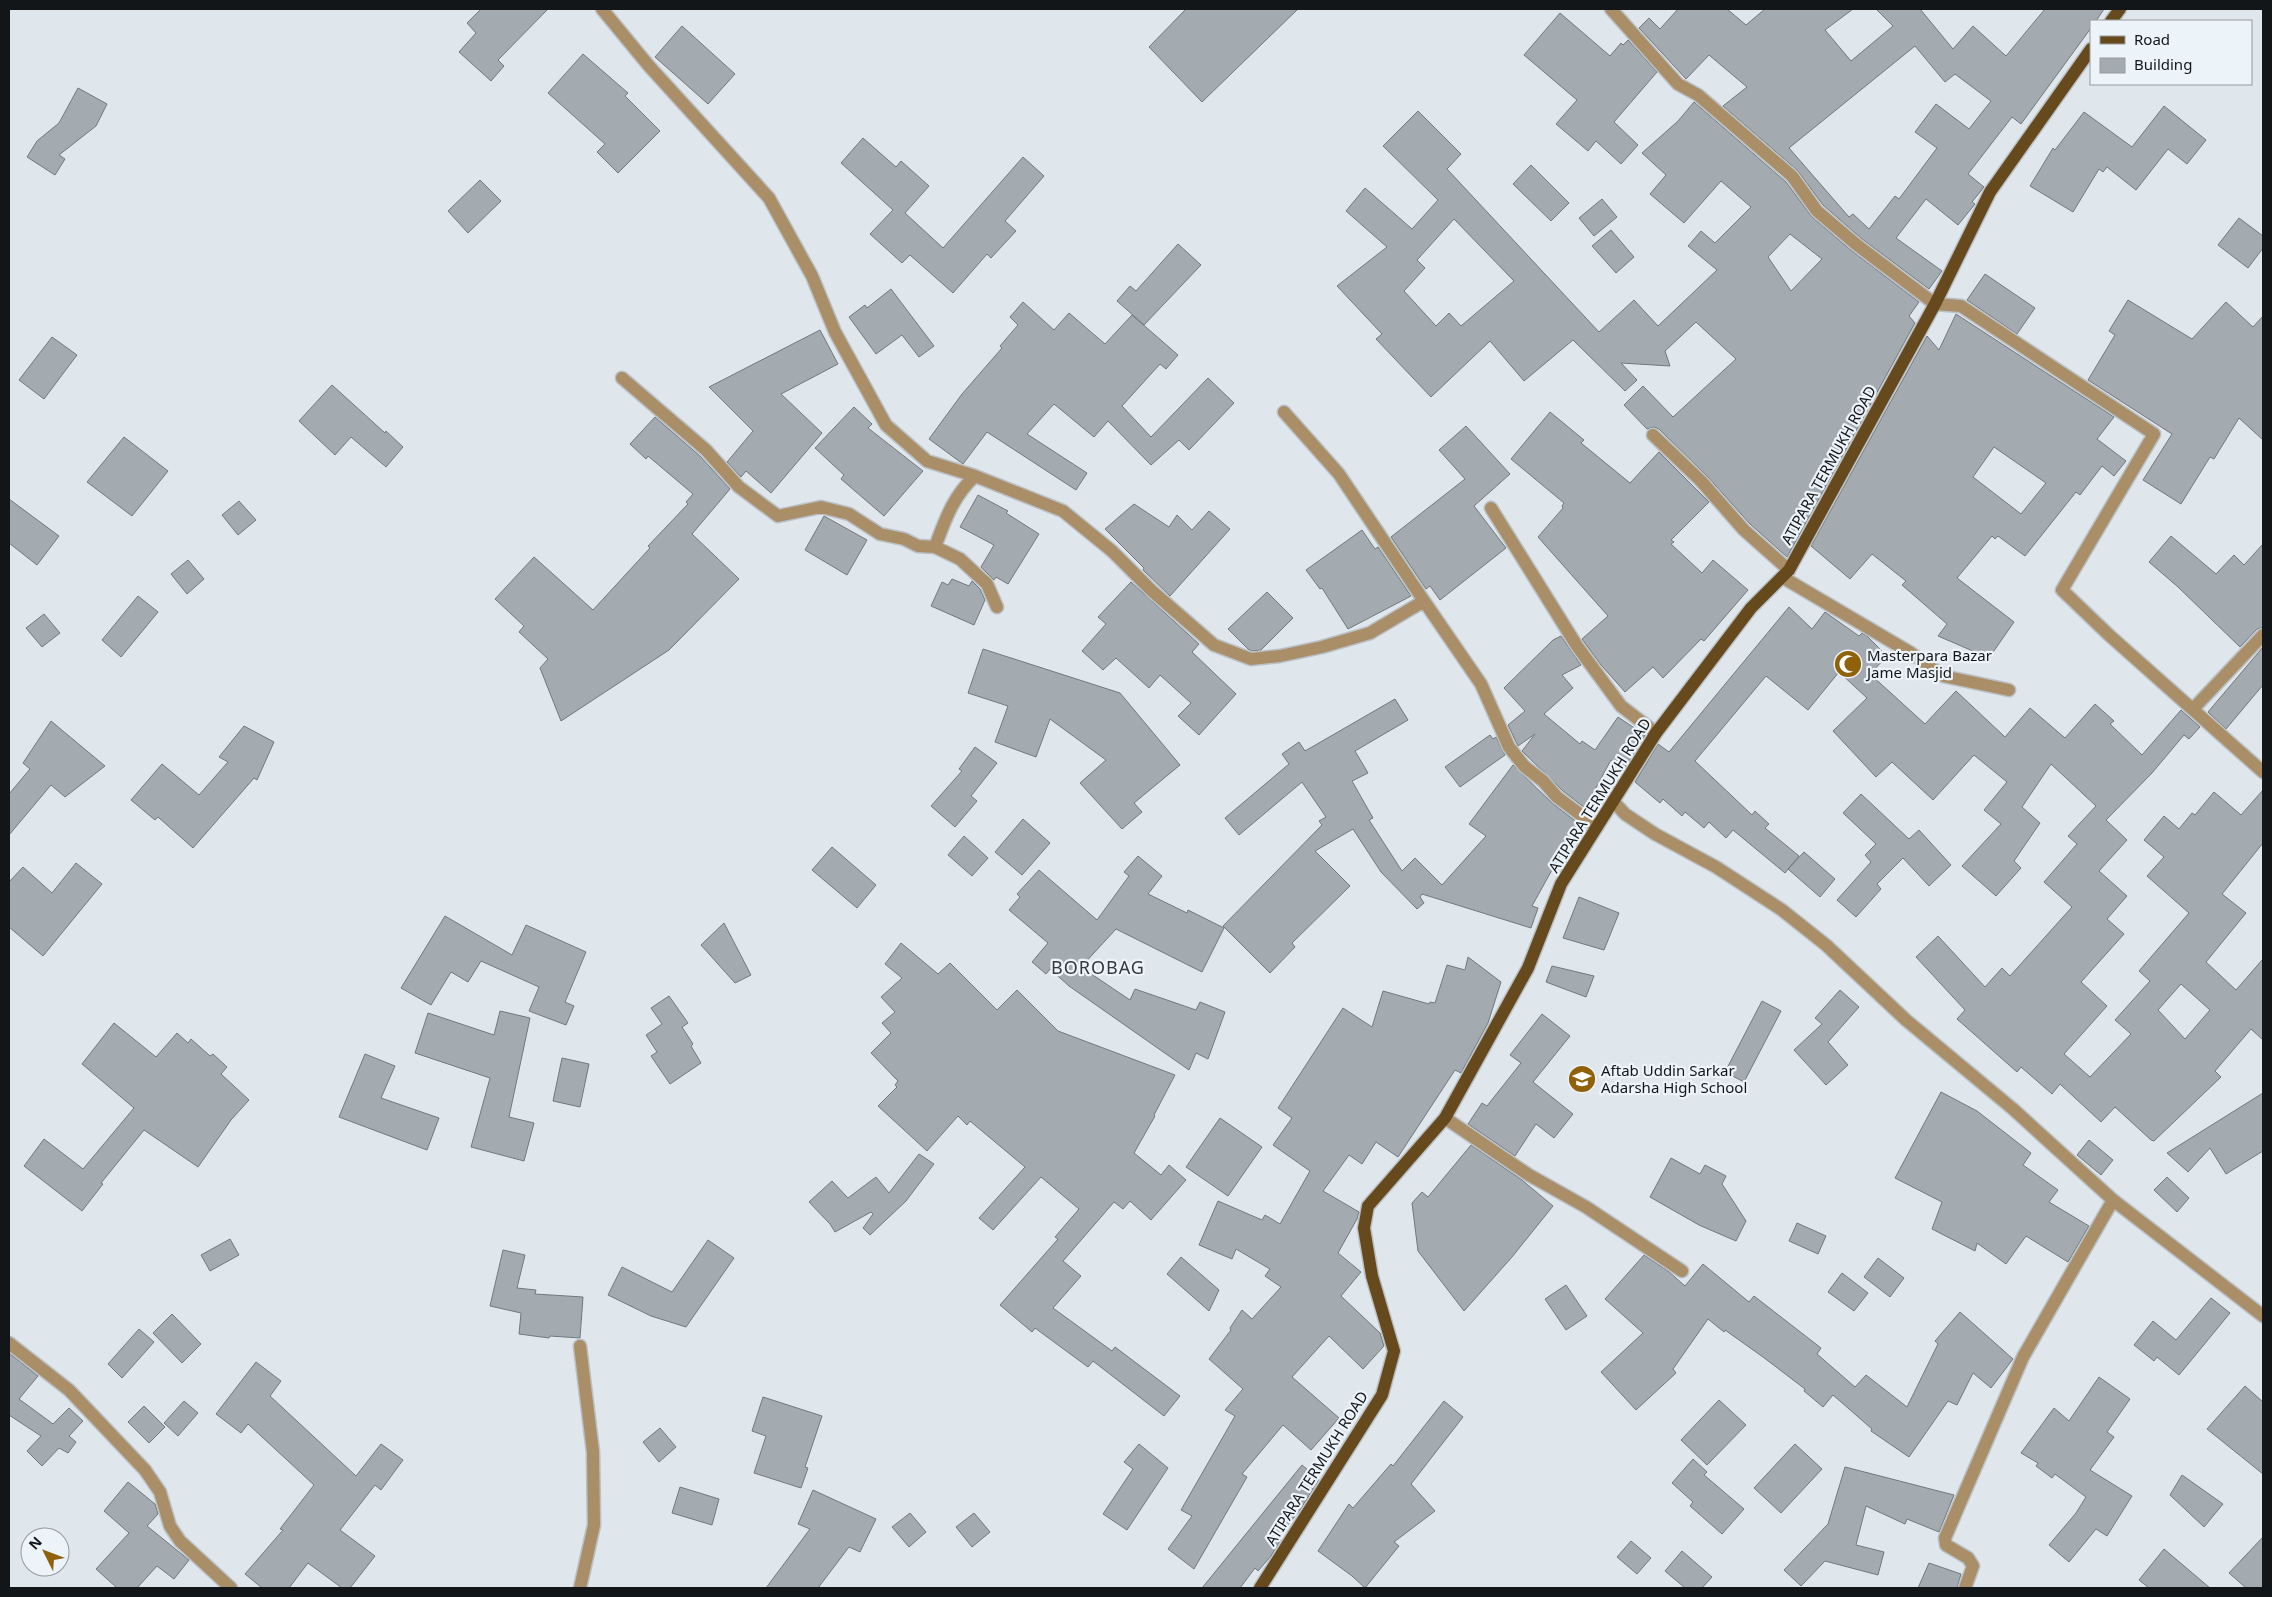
<svg xmlns="http://www.w3.org/2000/svg" width="2272" height="1597" viewBox="0 0 2272 1597" font-family="'Noto Sans',sans-serif">
	<style>
		.building { fill: #a4abb0; stroke: #72797e; fill-rule: evenodd }
		.lines { fill: none; stroke-linecap: round; stroke-linejoin: round }
		.minor-casing { stroke: #bac1c6; stroke-width: 15 }
		.major-casing { stroke: #bac1c6; stroke-width: 15 }
		.minor { stroke: #a98e67; stroke-width: 12 }
		.major { stroke: #664a1e; stroke-width: 12 }
		.labels { text-anchor: middle; dominant-baseline: central; stroke-width: 4.5; stroke-linejoin: round; paint-order: stroke }
		.street-label { font-size: 15px; fill: #131618; stroke: #ecf3f9 }
		.poi-label { font-size: 15px; fill: #131618; stroke: #ecf3f9; text-anchor: start }
		.quarter-label { font-size: 18px; letter-spacing: 1px; fill: #33393e; stroke: #ecf3f9 }
	</style>
	<rect width="100%" height="100%" fill="#dfe6ec"/>
	<!-- building -->
	<path class="building" d="M481,9H548L498,60L504,66L491,81L459,52L476,33L467,23Z
		M1186,9H1298L1202,102L1149,47Z
		M1678,9H1727L1746,25L1765,9H1853L1825,30L1851,61L1893,26L1876,9H1920L1953,49L1973,26L2006,56L2045,9H2104L2096,21H2091V28L2021,124L2012,117L1968,174L1984,187L1972,202L1975,204L1958,225L1926,199L1896,238L1942,271L1929,289L1862,239L1823,205L1797,170L1723,106L1747,87L1709,55L1686,79L1639,28L1649,18L1660,29ZM1915,46L1945,82L1955,74L1991,101L1969,129L1936,104L1915,132L1937,148L1899,199L1895,196L1869,229L1853,214L1849,217L1789,148Z
		M1560,13L1610,56L1621,43L1623,45L1628,40L1657,72L1614,122L1638,145L1621,164L1596,141L1588,151L1556,124L1577,100L1524,55Z
		M682,26L735,74L708,104L655,57Z
		M583,54L628,93L625,96L660,131L618,173L597,152L605,144L548,93Z
		M78,88L107,104L96,126L59,155L65,159L55,175L27,157L37,141L59,123Z
		M1694,102L1786,182L1812,217L1852,251L1919,302L1909,316L1915,323L1787,557L1750,524L1707,476L1659,429L1654,427L1647,429L1624,405L1643,386L1673,417L1736,359L1696,322L1665,351L1670,366L1621,363L1637,380L1625,391L1573,340L1524,381L1490,341L1431,397L1376,339L1382,334L1337,286L1387,247L1346,211L1365,188L1412,229L1438,200L1383,146L1418,111L1461,154L1447,169L1599,332L1634,300L1658,326L1717,270L1688,246L1701,231L1715,243L1751,207L1721,181L1684,223L1650,194L1666,175L1642,153L1678,121ZM1454,219L1514,281L1461,326L1449,313L1436,326L1404,291L1425,268L1417,260ZM1790,234L1822,259L1791,291L1768,257Z
		M2164,106L2206,140L2187,164L2168,149L2136,190L2107,167L2103,172L2099,169L2073,212L2030,186L2053,148L2055,150L2084,112L2132,147Z
		M863,138L896,167L901,161L929,186L905,213L943,248L1023,157L1044,176L1005,221L1016,231L991,258L987,254L953,293L910,255L902,263L870,234L893,210L841,163Z
		M1531,165L1569,203L1551,221L1513,184Z
		M480,180L501,201L468,233L448,211Z
		M1602,199L1617,217L1594,236L1579,218Z
		M2239,218L2263,236V248L2248,268L2218,245Z
		M1611,230L1634,257L1616,273L1592,246Z
		M1178,244L1201,265L1144,325L1117,301L1130,286L1136,291Z
		M1985,274L2035,308L2017,334L1967,300Z
		M891,289L934,346L919,357L902,335L876,354L849,317L865,305L867,308Z
		M2128,300L2192,339L2226,302L2253,327L2263,316V440L2239,418L2214,459L2210,457L2181,504L2143,480L2172,434L2088,380L2115,335L2109,331Z
		M1023,302L1054,330L1069,313L1105,344L1132,315L1178,355L1166,369L1160,364L1122,406L1151,437L1208,378L1234,403L1189,450L1179,440L1151,465L1108,421L1094,437L1054,404L1027,434L1087,473L1076,490L987,432L963,464L929,439L962,394L1002,348L1000,346L1018,325L1010,317Z
		M1956,314L2114,417L2097,439L2126,461L2114,476L2102,466L2080,495L2076,492L2025,556L1998,536L1995,539L1992,536L1957,578L2014,622L1989,658L1938,636L1947,624L1902,585L1906,581L1872,554L1850,579L1811,546L1927,336L1939,350ZM1994,447L2046,483L2021,514L1973,477Z
		M820,330L838,364L781,394L822,433L771,493L746,471L741,477L727,462L753,431L709,387Z
		M52,337L77,355L44,399L19,380Z
		M332,385L385,433L386,431L403,447L386,467L351,437L335,455L299,421Z
		M854,407L872,424L868,428L923,471L884,516L841,479L844,475L815,448Z
		M1550,412L1584,440L1581,443L1630,483L1659,452L1709,502L1671,540L1674,542L1671,544L1702,573L1713,560L1748,590L1704,641L1701,639L1663,678L1653,667L1625,692L1601,665L1582,639L1608,616L1538,537L1563,508L1562,506L1564,503L1511,459Z
		M655,417L700,456L730,489L692,534L739,579L669,650L561,721L540,668L548,659L519,632L524,626L495,599L534,557L593,610L650,548L648,546L688,504L686,502L693,494L648,456L646,459L630,444Z
		M1466,426L1510,474L1474,506L1506,548L1440,600L1430,586L1426,589L1391,537L1465,479L1439,450Z
		M124,437L168,471L132,516L87,482Z
		M978,495L1008,511L1006,513L1039,534L1008,584L996,577L994,580L981,567L994,545L960,527Z
		M9,499L59,536L37,565L9,543Z
		M239,501L256,520L238,535L222,515Z
		M1134,504L1169,527L1177,515L1192,530L1209,511L1230,529L1170,596L1143,570L1144,568L1105,529Z
		M824,516L867,540L847,575L805,550Z
		M1362,530L1375,549L1378,547L1411,596L1348,629L1322,588L1320,589L1306,570Z
		M2171,536L2216,574L2234,555L2244,565L2263,544V627L2257,629L2240,647L2178,587L2149,562Z
		M188,560L204,579L187,594L171,574Z
		M952,579L969,586L972,581L980,589L985,600L974,625L931,606L942,582L948,585Z
		M1131,582L1199,644L1192,652L1236,694L1199,735L1178,716L1191,703L1160,675L1149,688L1116,658L1103,670L1082,651L1106,624L1098,617Z
		M1267,592L1293,618L1261,650L1252,651L1248,649L1228,629Z
		M138,596L158,612L121,657L102,640Z
		M1789,607L1812,629L1825,612L1859,636L1862,633L1867,636L1887,656L1870,674L1925,724L1956,691L2005,737L2030,708L2065,738L2095,704L2114,721L2110,724L2142,755L2181,710L2200,727L2189,739L2184,735L2152,773L2106,820L2127,840L2099,871L2127,896L2107,919L2124,934L2081,982L2107,1006L2064,1054L2090,1077L2131,1034L2115,1020L2150,981L2139,971L2189,913L2147,876L2164,857L2144,840L2164,816L2179,829L2192,813L2195,815L2214,792L2241,815L2263,790V843L2222,894L2246,913L2206,962L2236,990L2263,959V1040L2251,1029L2215,1071L2221,1077L2154,1141L2151,1140L2115,1107L2101,1122L2060,1084L2052,1094L2021,1067L2017,1072L1957,1019L1965,1010L1916,957L1938,936L1985,987L2002,968L2010,976L2072,907L2044,882L2077,844L2068,836L2096,806L2051,764L2022,807L2040,823L2014,861L2021,868L1996,896L1962,866L2001,824L1984,810L2007,782L1974,755L1933,800L1892,762L1876,777L1833,731L1867,698L1839,672L1808,710L1766,676L1695,761L1752,815L1755,811L1769,824L1765,828L1799,856L1785,873L1733,830L1726,838L1709,822L1704,828L1685,812L1682,816L1663,799L1660,803L1635,782L1658,744L1669,752ZM2181,984L2210,1010L2185,1039L2158,1010Z
		M44,614L60,633L42,647L26,628Z
		M1561,636L1581,665L1562,675L1573,688L1544,714L1580,744L1582,741L1595,750L1618,717L1645,735L1625,767L1611,760L1585,808L1563,791L1522,751L1535,734L1518,746L1508,725L1525,711L1504,688L1553,640Z
		M2263,647V685L2226,729L2208,712Z
		M983,649L1120,693L1180,765L1134,803L1142,812L1122,829L1080,783L1106,760L1050,719L1036,757L995,742L1008,706L968,693Z
		M1395,699L1408,720L1355,751L1368,773L1352,781L1373,818L1369,820L1402,871L1415,858L1442,885L1486,836L1469,824L1513,765L1552,803L1578,823L1532,906L1538,908L1531,928L1422,894L1420,897L1424,903L1417,909L1381,872L1353,829L1315,851L1350,886L1292,943L1295,947L1270,973L1223,926L1322,825L1319,821L1326,817L1302,782L1239,835L1225,818L1289,764L1282,754L1299,742L1305,751Z
		M51,721L105,766L65,797L51,785L9,835V794L30,769L23,763Z
		M244,726L274,742L257,780L254,778L193,848L158,817L155,820L131,800L162,764L199,795L228,762L219,757Z
		M1490,735L1493,739L1496,737L1505,755L1460,787L1445,767Z
		M975,747L997,763L971,796L977,801L955,827L931,806L962,771L959,769Z
		M1861,794L1909,839L1919,830L1951,865L1929,886L1903,858L1877,884L1881,889L1856,917L1837,900L1871,862L1865,855L1876,844L1843,813Z
		M1023,819L1050,843L1022,875L995,852Z
		M964,836L988,858L972,876L948,855Z
		M832,847L876,885L857,908L812,870Z
		M1804,852L1835,879L1820,897L1788,869Z
		M1138,856L1162,876L1148,894L1187,913L1188,910L1224,928L1202,972L1116,929L1081,967L1130,1000L1135,989L1196,1010L1200,1002L1225,1012L1208,1059L1196,1053L1189,1070L1069,986L1050,969L1046,974L1032,962L1048,943L1009,910L1020,897L1017,894L1039,870L1097,920L1129,876L1124,872Z
		M76,863L102,884L43,956L9,927V882L23,867L52,893Z
		M1579,897L1619,913L1604,950L1563,938Z
		M445,916L512,955L526,925L586,952L565,1002L574,1006L566,1025L529,1011L539,987L481,961L468,982L451,972L431,1005L401,988Z
		M724,923L751,975L735,983L701,945Z
		M901,943L938,974L950,963L997,1010L1017,990L1058,1031L1175,1075L1154,1115L1155,1116L1134,1153L1161,1175L1169,1165L1186,1180L1151,1220L1130,1201L1123,1209L1114,1202L1063,1261L1081,1276L1053,1308L1112,1351L1115,1347L1180,1396L1164,1416L1093,1361L1088,1367L1035,1328L1032,1332L1000,1305L1058,1239L1055,1237L1079,1209L1041,1177L993,1230L979,1218L1025,1167L970,1121L967,1125L958,1116L927,1151L878,1106L897,1087L895,1085L898,1081L871,1053L891,1033L882,1023L895,1012L881,997L902,978L885,964Z
		M1468,957L1501,982L1488,1023L1461,1073L1455,1070L1398,1157L1376,1142L1362,1164L1349,1155L1323,1191L1359,1212L1357,1219L1338,1253L1361,1272L1341,1296L1380,1333L1384,1346L1363,1369L1329,1336L1292,1377L1339,1418L1311,1450L1283,1425L1242,1474L1247,1477L1194,1569L1168,1549L1192,1516L1181,1510L1235,1416L1225,1410L1243,1389L1209,1359L1231,1330L1230,1328L1242,1310L1252,1319L1281,1287L1265,1276L1270,1269L1236,1249L1232,1259L1199,1245L1218,1201L1262,1220L1265,1215L1280,1224L1310,1171L1273,1145L1292,1118L1278,1108L1343,1008L1372,1027L1383,991L1429,1004L1430,1002L1435,1003L1447,965L1465,970Z
		M1552,966L1594,976L1586,997L1546,982Z
		M1840,990L1859,1007L1828,1042L1848,1065L1826,1085L1794,1050L1822,1024L1815,1018Z
		M669,996L688,1023L682,1027L693,1044L691,1046L701,1063L670,1084L651,1056L657,1052L646,1035L662,1024L651,1008Z
		M1762,1001L1781,1011L1744,1082L1725,1072Z
		M500,1011L530,1018L509,1117L534,1123L524,1161L471,1147L490,1078L415,1053L428,1013L494,1035Z
		M1542,1014L1570,1036L1533,1082L1573,1114L1554,1138L1536,1124L1515,1156L1468,1124L1482,1103L1487,1106L1521,1063L1510,1055Z
		M114,1023L156,1057L177,1033L188,1043L191,1039L210,1056L213,1054L227,1067L221,1074L249,1100L231,1120L198,1167L144,1130L101,1183L103,1184L82,1211L24,1166L44,1139L83,1169L134,1108L82,1064Z
		M365,1054L395,1066L381,1098L439,1118L427,1150L339,1117Z
		M562,1058L589,1064L580,1107L553,1101Z
		M1941,1092L1977,1111L2031,1153L2023,1165L2058,1190L2049,1202L2089,1226L2068,1262L2026,1236L2006,1264L1977,1243L1975,1251L1932,1229L1942,1202L1895,1178Z
		M2263,1093V1151L2226,1174L2210,1148L2188,1172L2167,1153Z
		M1220,1118L1262,1147L1228,1196L1186,1167Z
		M2089,1140L2113,1160L2101,1175L2077,1155Z
		M1471,1145L1522,1180L1553,1206L1512,1257L1464,1311L1418,1251L1412,1203L1422,1192L1428,1197Z
		M919,1154L934,1164L906,1201L870,1235L863,1228L873,1214L871,1212L835,1232L830,1224L809,1202L832,1181L848,1198L876,1177L889,1193Z
		M1671,1158L1700,1174L1705,1165L1726,1176L1722,1184L1746,1221L1736,1241L1699,1225L1650,1197Z
		M2167,1177L2189,1198L2177,1212L2154,1190Z
		M1797,1223L1826,1236L1818,1254L1789,1241Z
		M230,1239L239,1255L210,1271L201,1255Z
		M708,1240L734,1258L686,1327L651,1316L608,1295L622,1267L672,1292Z
		M503,1250L525,1255L517,1288L536,1290L535,1294L583,1297L580,1338L550,1336L549,1338L519,1334L521,1313L490,1306Z
		M1644,1255L1668,1271L1685,1286L1703,1264L1749,1302L1754,1296L1821,1348L1817,1354L1855,1387L1866,1375L1907,1407L1938,1344L1935,1341L1960,1312L2013,1359L1991,1388L1973,1373L1957,1405L1948,1401L1909,1457L1871,1431L1872,1429L1833,1395L1823,1407L1804,1391L1805,1389L1763,1357L1725,1330L1724,1332L1708,1319L1673,1369L1676,1373L1636,1410L1601,1372L1643,1333L1605,1299Z
		M1181,1257L1219,1290L1209,1311L1167,1274Z
		M1878,1258L1904,1278L1890,1297L1864,1277Z
		M1842,1273L1868,1293L1854,1311L1828,1292Z
		M1566,1285L1587,1316L1566,1330L1545,1299Z
		M2211,1298L2230,1313L2179,1375L2157,1357L2154,1361L2134,1345L2153,1321L2176,1340Z
		M172,1314L201,1344L182,1363L153,1333Z
		M139,1329L154,1342L122,1378L108,1364Z
		M9,1353L38,1376L19,1399L53,1424L69,1408L83,1421L69,1436L76,1442L68,1453L59,1448L42,1466L27,1451L41,1436L9,1415Z
		M256,1362L281,1381L270,1396L356,1476L381,1444L403,1460L381,1490L375,1485L340,1530L375,1556L350,1588H342L308,1563L289,1588H262L245,1574L283,1530L280,1529L314,1485L248,1424L241,1433L216,1414Z
		M2099,1377L2130,1399L2107,1432L2114,1437L2090,1470L2132,1496L2107,1536L2096,1529L2069,1562L2049,1545L2076,1513L2086,1497L2055,1474L2052,1478L2036,1466L2038,1463L2021,1453L2054,1408L2069,1421Z
		M2245,1386L2263,1402V1474L2207,1429Z
		M763,1397L822,1416L805,1467L808,1468L801,1488L754,1473L766,1436L752,1431Z
		M1719,1400L1746,1425L1707,1465L1681,1440Z
		M184,1401L198,1413L178,1436L164,1423Z
		M1444,1401L1463,1417L1411,1484L1435,1511L1394,1542L1399,1546L1365,1588L1352,1576L1318,1551L1349,1504L1353,1508L1391,1464L1393,1466Z
		M144,1406L165,1427L149,1443L128,1422Z
		M660,1428L676,1447L659,1462L643,1442Z
		M1139,1444L1168,1468L1127,1530L1103,1514L1133,1469L1124,1462Z
		M1795,1444L1822,1469L1781,1513L1754,1488Z
		M1693,1459L1707,1472L1704,1475L1744,1509L1722,1534L1690,1506L1693,1502L1672,1483Z
		M1302,1465L1319,1479L1300,1510L1278,1537L1281,1539L1271,1556L1258,1571L1255,1568L1240,1588H1202Z
		M1845,1467L1954,1495L1939,1532L1907,1519L1905,1524L1866,1506L1856,1545L1884,1552L1878,1575L1825,1561L1801,1586L1784,1570L1828,1524Z
		M2182,1475L2223,1504L2204,1527L2170,1495Z
		M128,1482L155,1504L158,1514L147,1526L189,1560L174,1579L157,1566L137,1588H117L96,1569L129,1533L104,1511Z
		M680,1487L719,1499L712,1525L672,1513Z
		M813,1490L876,1519L860,1552L849,1547L818,1588H766L810,1529L798,1524Z
		M910,1513L926,1532L909,1547L892,1527Z
		M974,1513L990,1532L972,1547L956,1527Z
		M2263,1537V1588H2246L2229,1573Z
		M1631,1541L1651,1558L1637,1574L1617,1557Z
		M2164,1549L2210,1588H2149L2139,1580Z
		M1682,1551L1712,1577L1702,1588H1685L1665,1571Z
		M1929,1563L1961,1574L1957,1588H1918Z"/>
	<g class="lines">
		<defs>
			<path id="minor" d="M602,9L649,66L769,198L812,276L835,332L886,425L927,461L975,476L1063,511L1112,551L1152,591L1214,645L1251,659L1280,656L1322,647L1370,633L1424,601L1481,684L1509,747L1524,766L1543,781L1557,797L1597,827
				M1611,9L1678,84L1698,95L1792,176L1817,211L1857,245L1935,304L1961,306L2154,434L2062,590L2109,635L2263,772
				M622,378L706,450L739,487L778,516L821,507L849,514L880,534L904,539L918,546L935,547
				M1284,412L1339,474L1424,601
				M1653,435L1701,481L1744,530L1789,570
				M975,476C953,496 945,520 935,547L960,559L987,584L997,607
				M1491,508L1577,646L1621,706L1656,733
				M1782,577L1911,653L1943,676L2009,690
				M2193,709L2263,635
				M1613,801L1625,814L1655,834L1716,867L1782,910L1826,945L1906,1020L2013,1109L2113,1200L2263,1316
				M1445,1118L1529,1175L1586,1207L1682,1271
				M9,1343L69,1390L145,1470L160,1492L170,1526L180,1541L231,1588
				M580,1346L593,1452L594,1525L580,1588
				M1965,1588L1973,1566L1968,1558L1946,1545L1945,1538L2023,1357L2113,1200"/>
			<path id="major" d="M2111,21L2120,9
				M1260,1588L1382,1395L1394,1351L1372,1276L1364,1228L1368,1206L1445,1118L1528,968L1561,884L1656,733L1751,608L1789,570L1935,304L1990,192L2091,49"/>
		</defs>
		<!-- minor casing -->
		<use href="#minor" class="minor-casing"/>
		<!-- major casing -->
		<use href="#major" class="major-casing"/>
		<!-- minor -->
		<use href="#minor" class="minor"/>
		<!-- major -->
		<use href="#major" class="major"/>
	</g>
	<!-- icons -->
	<defs>
		<symbol id="mosque-disc" viewBox="-11 -11 22 22"><circle r="9.5" fill="#8f620a" stroke="#ecf3f9"/><path d="M3.5-4.9A6 6 0 1 0 3.5 4.9A5 5 0 1 1 3.5-4.9Z" fill="#fff"/></symbol>
		<symbol id="school-disc" viewBox="-11 -11 22 22"><circle r="9.5" fill="#8f620a" stroke="#ecf3f9"/><path d="M0-5L7-2L0 1L-7-2ZM-4 1L0 2.5L4 1V4Q0 6-4 4Z" fill="#fff"/></symbol>
	</defs>
	<g fill-rule="evenodd">
		<use href="#mosque-disc" x="1832" y="648" width="32" height="32"/>
		<use href="#school-disc" x="1566" y="1063" width="32" height="32"/>
	</g>
	<g class="labels">
		<!-- street labels -->
		<g class="street-label">
			<text transform="translate(1828 465) rotate(-61)">ATIPARA TERMUKH ROAD</text>
			<text transform="translate(1599 795) rotate(-58)">ATIPARA TERMUKH ROAD</text>
			<text transform="translate(1316 1468) rotate(-58)">ATIPARA TERMUKH ROAD</text>
		</g>
		<!-- poi labels -->
		<g class="poi-label">
			<text x="1867" y="655">Masterpara Bazar<tspan x="1867" dy="17">Jame Masjid</tspan></text>
			<text x="1601" y="1070">Aftab Uddin Sarkar<tspan x="1601" dy="17">Adarsha High School</tspan></text>
		</g>
		<!-- quarter labels -->
		<g class="quarter-label">
			<text x="1098" y="967">BOROBAG</text>
		</g>
	</g>
	<!-- border -->
	<rect width="2272" height="1597" fill="none" stroke="#131618" stroke-width="20"/>
	<!-- legend -->
	<rect x="2090" y="20" width="162" height="65" fill="#ecf3f9" stroke="#959b9f"/>
	<rect x="2100" y="36" width="25" height="8" fill="#664a1e" stroke="#959b9f"/>
	<text x="2134" y="45" font-size="15" fill="#131618">Road</text>
	<rect x="2100" y="58" width="25" height="15" fill="#a4abb0" stroke="#959b9f"/>
	<text x="2134" y="70" font-size="15" fill="#131618">Building</text>
	<!-- north arrow -->
	<g transform="translate(45 1552) rotate(312)"><circle r="24" fill="#ecf3f9" stroke="#959b9f"/>
	<path d="M0-4L9 19L0 12L-9 19Z" fill="#8f620a"/>
	<text y="-8" font-size="14" font-weight="bold" text-anchor="middle" fill="#131618">N</text>
	</g>
</svg>
